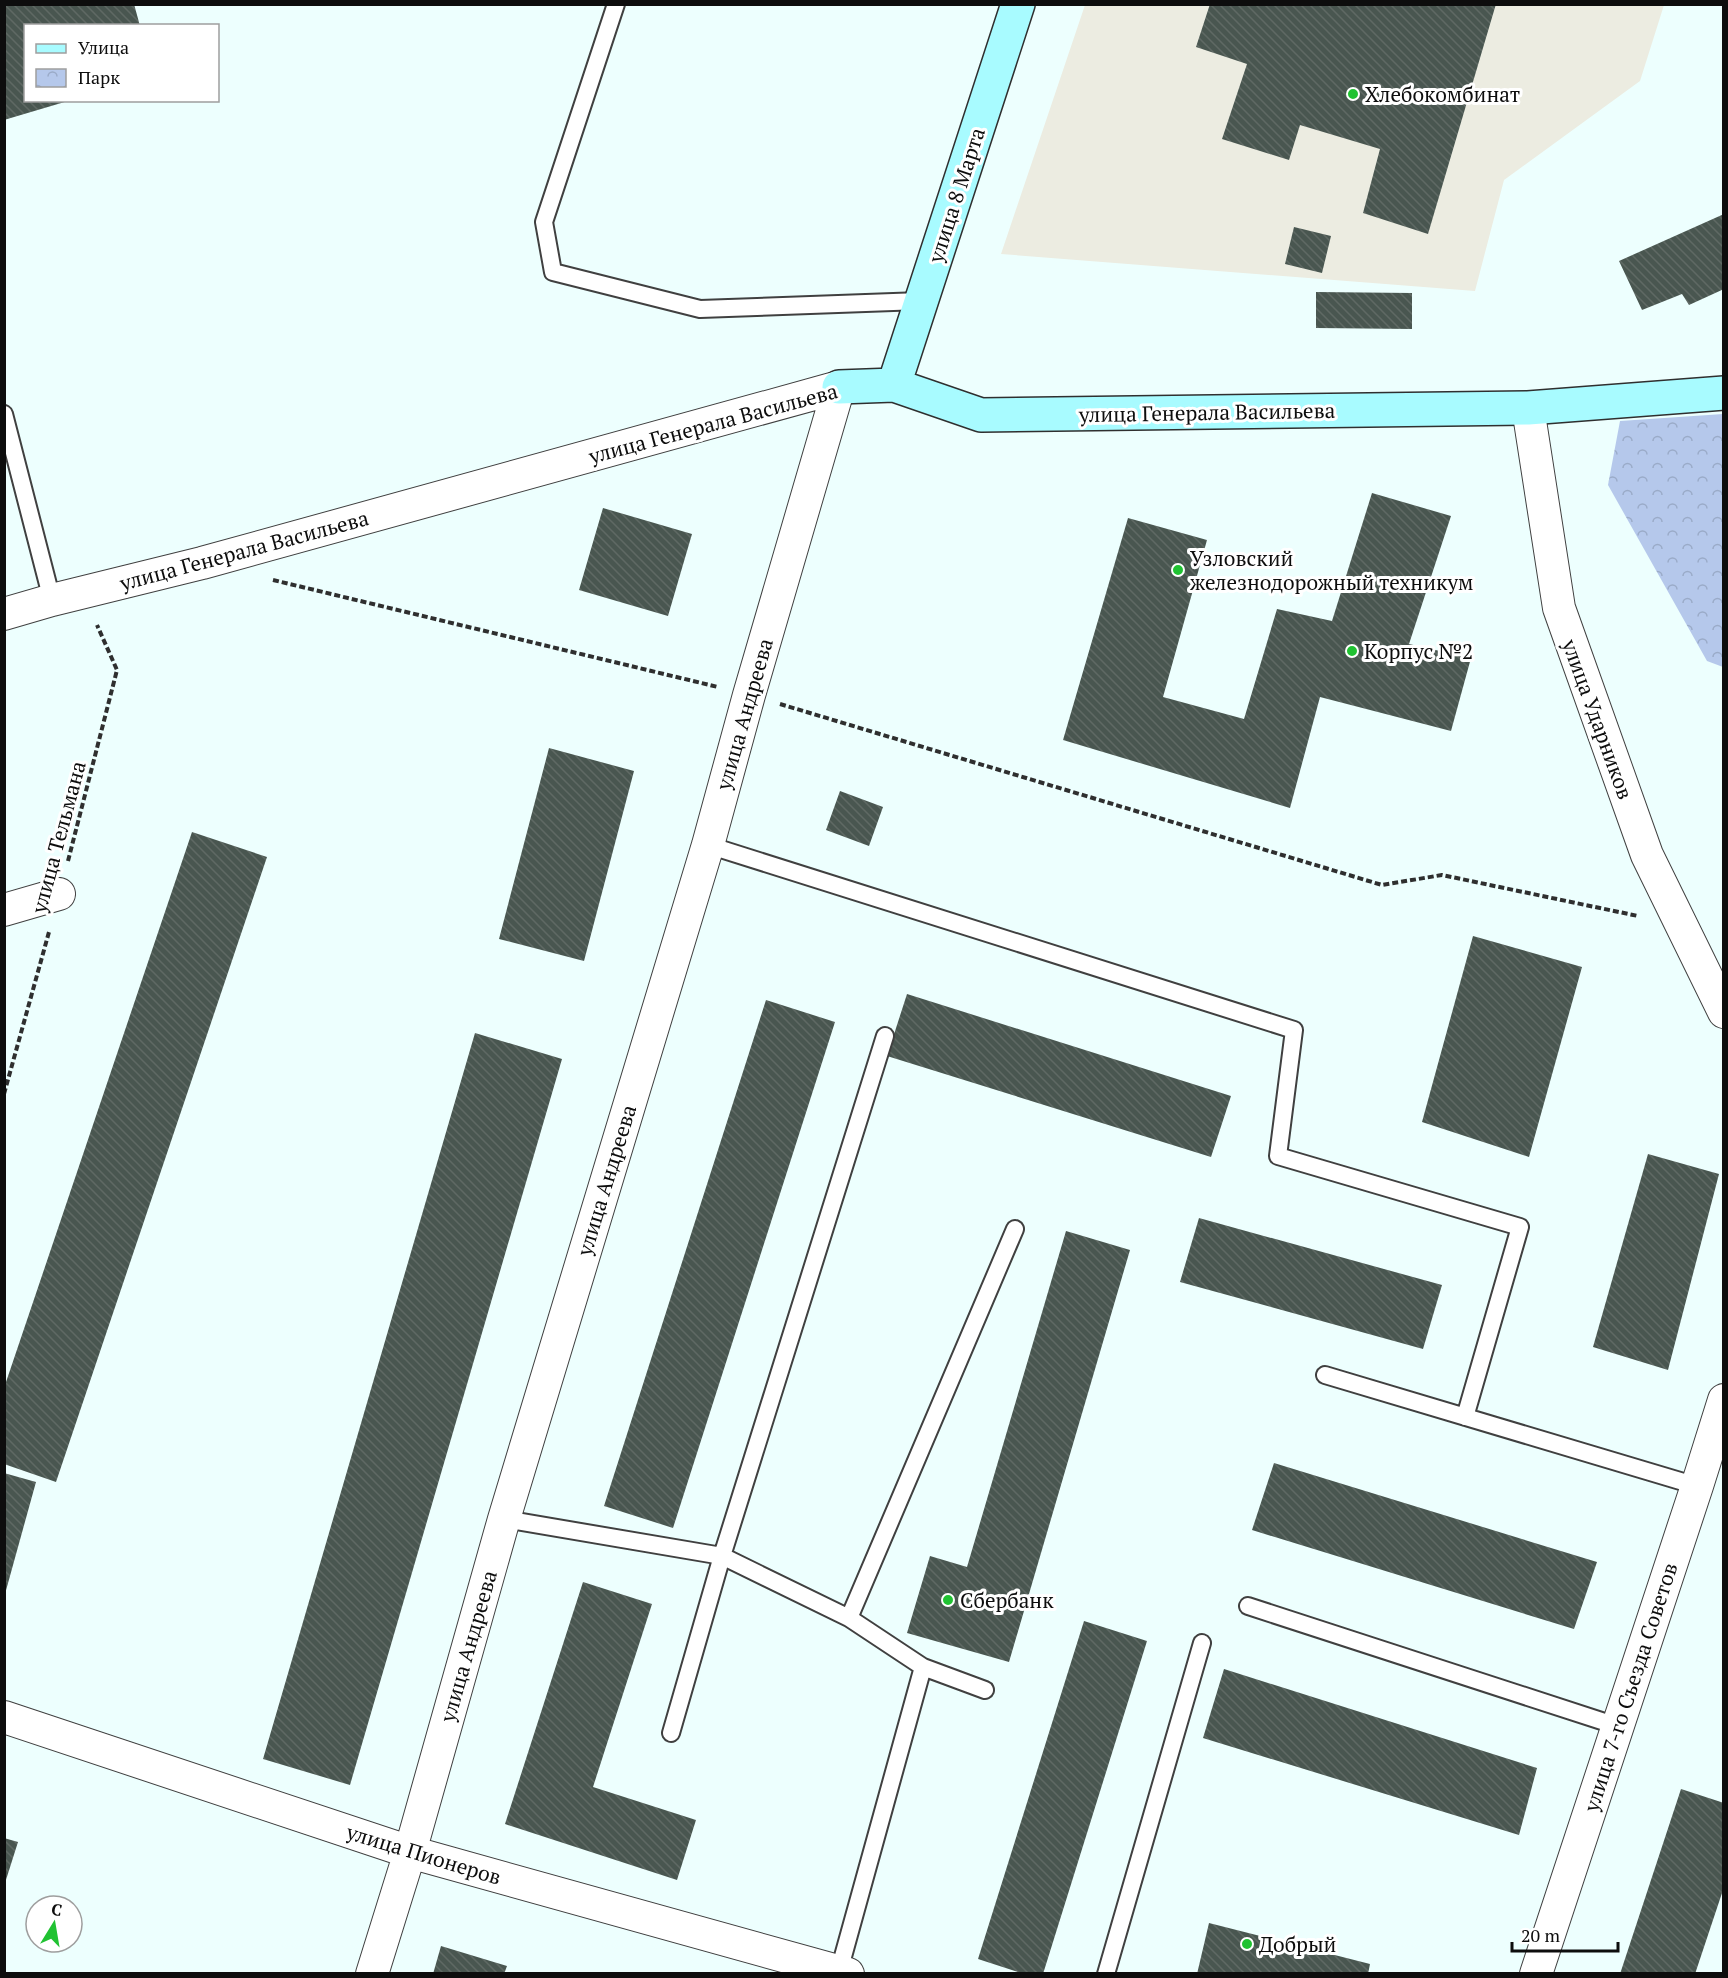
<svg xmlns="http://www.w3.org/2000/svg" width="1728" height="1978" viewBox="0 0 1728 1978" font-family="'PT Serif',serif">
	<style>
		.industrial { fill: #ecece1 }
		.park { fill: url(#park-crowns) }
		.building { fill: url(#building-back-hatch) }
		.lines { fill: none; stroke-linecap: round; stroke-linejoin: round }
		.service-casing { stroke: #404040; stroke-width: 20 }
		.minor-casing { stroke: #404040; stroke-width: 34 }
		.secondary-casing { stroke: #2f2f2f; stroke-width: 36 }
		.path { stroke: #2f2f2f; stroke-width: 4; stroke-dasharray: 6 3; stroke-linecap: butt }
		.service { stroke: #fff; stroke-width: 16 }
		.minor { stroke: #fff; stroke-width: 32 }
		.secondary { stroke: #a8fbff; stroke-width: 33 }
		.poi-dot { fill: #20c232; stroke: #fff; stroke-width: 2 }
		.labels { text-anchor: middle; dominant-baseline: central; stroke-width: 6; stroke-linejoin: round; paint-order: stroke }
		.poi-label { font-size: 21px; fill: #0d0d0d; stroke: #fff; text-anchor: start }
		.street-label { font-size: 21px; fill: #0d0d0d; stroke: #fff }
	</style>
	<defs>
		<pattern id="park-crowns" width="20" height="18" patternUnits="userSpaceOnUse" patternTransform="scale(1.5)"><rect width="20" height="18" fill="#b5c8eb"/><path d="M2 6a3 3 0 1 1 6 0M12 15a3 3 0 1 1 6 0" fill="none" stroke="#9aabc8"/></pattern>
		<pattern id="building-back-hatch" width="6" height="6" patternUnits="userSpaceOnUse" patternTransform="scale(1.5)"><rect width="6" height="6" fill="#495650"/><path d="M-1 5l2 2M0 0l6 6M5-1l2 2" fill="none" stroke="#5f6964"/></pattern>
	</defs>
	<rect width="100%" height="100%" fill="#edfffe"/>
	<!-- industrial -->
	<path class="industrial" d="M1085,5H1664L1640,81L1504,180L1475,291L1001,254Z"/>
	<!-- park -->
	<path class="park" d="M1723,414H1724L1723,667L1707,661L1608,485L1620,421Z"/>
	<!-- building -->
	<path class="building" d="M4,4H134L140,26H26V100L68,101L4,120Z
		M1210,4H1496L1428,234L1363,213L1380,149L1300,125L1289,160L1222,139L1247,64L1196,47Z
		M1724,214V289L1689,305L1682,294L1642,310L1619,261Z
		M1294,227L1331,236L1322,273L1285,264Z
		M1316,292L1412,293V329L1316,328Z
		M1372,493L1451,516L1409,644L1471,658L1451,731L1320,697L1290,808L1063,740L1128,518L1207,540L1163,697L1244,719L1277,609L1332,621Z
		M603,508L692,534L668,616L579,590Z
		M549,748L634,771L584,961L499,939Z
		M840,791L883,807L869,846L826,830Z
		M192,832L267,857L56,1482L4,1464V1388Z
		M1473,936L1582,967L1529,1157L1422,1122Z
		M907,994L1231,1096L1211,1157L887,1056Z
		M766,1000L835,1022L673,1528L604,1506Z
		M475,1033L562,1059L350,1785L263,1759Z
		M1648,1154L1719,1174L1668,1370L1593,1347Z
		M1199,1218L1442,1285L1423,1349L1180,1282Z
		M1066,1231L1130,1250L1009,1662L907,1633L930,1556L967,1567Z
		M1274,1463L1597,1562L1574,1629L1252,1530Z
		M4,1473L36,1482L5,1594H4Z
		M583,1582L652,1604L593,1787L696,1820L677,1880L505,1824Z
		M1084,1621L1147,1641L1043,1974H1024L978,1959Z
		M1224,1669L1537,1768L1519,1835L1203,1738Z
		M1681,1789L1724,1803V1887L1695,1974H1620Z
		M4,1838L18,1842L5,1883H4Z
		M1209,1923L1370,1964L1368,1974H1197Z
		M441,1946L507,1966L504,1974H433Z"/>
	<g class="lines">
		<defs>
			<path id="service" d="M616,4L544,222L553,272L700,309L921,301
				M4,414L52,600
				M708,845L1294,1030L1278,1156L1520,1227L1465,1417
				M1325,1375L1697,1486
				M504,1519L722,1556L849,1618L923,1667L985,1690
				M1248,1606L1617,1726
				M849,1618L1015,1229
				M671,1733L722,1556L885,1036
				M839,1971L923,1667
				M1106,1974L1202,1643"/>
			<path id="minor" d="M1528,408L1559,608L1647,855L1724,1012
				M4,614L52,600L202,563L839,387
				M4,910L59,894
				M4,1717L410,1852L848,1974
				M372,1974L410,1852L504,1519L708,845L749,695L839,387
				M1536,1974L1697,1486L1724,1400"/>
			<path id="secondary" d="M894,385L1018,4
				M839,387L894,385L981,415L1528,408L1724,393"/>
		</defs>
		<!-- service casing -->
		<use href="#service" class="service-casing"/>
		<!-- minor casing -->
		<use href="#minor" class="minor-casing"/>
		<!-- secondary casing -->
		<use href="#secondary" class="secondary-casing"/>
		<!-- path -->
		<path class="path" d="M273,580L718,687
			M780,704L1382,885L1442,875L1638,916
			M68,861L117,670L97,625
			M4,1094L49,932"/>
		<!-- service -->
		<use href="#service" class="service"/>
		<!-- minor -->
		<use href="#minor" class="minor"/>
		<!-- secondary -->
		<use href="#secondary" class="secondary"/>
	</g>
	<!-- markers -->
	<g class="poi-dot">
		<circle cx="1353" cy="94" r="6"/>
		<circle cx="1178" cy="570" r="6"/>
		<circle cx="1352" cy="651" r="6"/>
		<circle cx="948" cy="1600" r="6"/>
		<circle cx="1247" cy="1944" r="6"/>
	</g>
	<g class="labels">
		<!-- poi labels -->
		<g class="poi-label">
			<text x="1365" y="94">Хлебокомбинат</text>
			<text x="1190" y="558">Узловский<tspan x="1190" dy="24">железнодорожный техникум</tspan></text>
			<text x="1364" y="651">Корпус №2</text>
			<text x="960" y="1600">Сбербанк</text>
			<text x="1259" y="1944">Добрый</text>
		</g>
		<!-- street labels -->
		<g class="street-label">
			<text transform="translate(956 195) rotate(-72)">улица 8 Марта</text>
			<text transform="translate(1207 412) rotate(-1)">улица Генерала Васильева</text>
			<text transform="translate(713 423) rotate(-15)">улица Генерала Васильева</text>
			<text transform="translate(244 550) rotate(-15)">улица Генерала Васильева</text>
			<text transform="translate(744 714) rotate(-74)">улица Андреева</text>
			<text transform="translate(1598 719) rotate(70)">улица Ударников</text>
			<text transform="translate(58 837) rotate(-75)">улица Тельмана</text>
			<text transform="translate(606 1180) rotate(-73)">улица Андреева</text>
			<text transform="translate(468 1646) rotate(-74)">улица Андреева</text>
			<text transform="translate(1630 1687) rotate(-72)">улица 7-го Съезда Советов</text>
			<text transform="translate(424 1854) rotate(17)">улица Пионеров</text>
		</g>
	</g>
	<!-- border -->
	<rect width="1728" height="1978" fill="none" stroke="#0d0d0d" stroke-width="12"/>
	<!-- legend -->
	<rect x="24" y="24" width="195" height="78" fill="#ffffff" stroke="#9e9e9e" stroke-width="1.5"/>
	<rect x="36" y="44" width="30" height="9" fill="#a8fbff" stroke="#9e9e9e" stroke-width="1.5"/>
	<text x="78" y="54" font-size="18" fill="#0d0d0d">Улица</text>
	<rect x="36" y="69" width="30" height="18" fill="url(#park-crowns)" stroke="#9e9e9e" stroke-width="1.5"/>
	<text x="78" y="84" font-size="18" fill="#0d0d0d">Парк</text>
	<!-- north arrow -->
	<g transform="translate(54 1924) rotate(11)"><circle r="28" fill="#ffffff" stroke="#9e9e9e" stroke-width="1.5"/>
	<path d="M0-4.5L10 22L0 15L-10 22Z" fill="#20c232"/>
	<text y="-9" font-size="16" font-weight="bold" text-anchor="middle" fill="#0d0d0d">С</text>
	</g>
	<!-- scale -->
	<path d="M1512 1942v9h106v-9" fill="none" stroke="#0d0d0d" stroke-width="3"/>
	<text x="1521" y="1942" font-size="18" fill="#0d0d0d" stroke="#ffffff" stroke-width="4.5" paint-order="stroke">20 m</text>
</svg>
